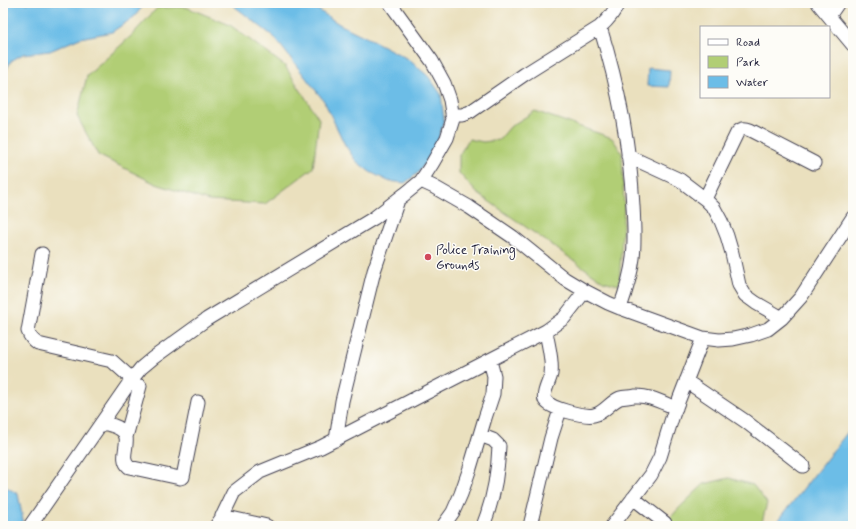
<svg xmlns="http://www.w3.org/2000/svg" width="856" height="529" viewBox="0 0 856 529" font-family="Mynerve,sans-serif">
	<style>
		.green { fill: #b1ce75; stroke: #6a7858 }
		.water { fill: #6cbde7; stroke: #477091 }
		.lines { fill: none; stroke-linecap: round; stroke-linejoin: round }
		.minor-casing { stroke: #403e4f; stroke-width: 15 }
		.minor { stroke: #fff; stroke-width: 13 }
		.poi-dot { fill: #d1495b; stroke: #fdfcf7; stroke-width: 1.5 }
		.labels { text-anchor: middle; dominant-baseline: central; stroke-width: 3; stroke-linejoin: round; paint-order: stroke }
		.poi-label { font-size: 13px; fill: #22223b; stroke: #fdfcf7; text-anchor: start }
	</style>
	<rect width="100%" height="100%" fill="#fdfcf7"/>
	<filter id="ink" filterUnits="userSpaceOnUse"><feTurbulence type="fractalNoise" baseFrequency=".025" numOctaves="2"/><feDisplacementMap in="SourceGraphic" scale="8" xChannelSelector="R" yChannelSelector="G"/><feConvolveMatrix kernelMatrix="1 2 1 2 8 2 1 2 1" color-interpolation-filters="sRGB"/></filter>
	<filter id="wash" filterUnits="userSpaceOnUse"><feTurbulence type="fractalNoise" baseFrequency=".012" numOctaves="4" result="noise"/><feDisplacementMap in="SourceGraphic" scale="16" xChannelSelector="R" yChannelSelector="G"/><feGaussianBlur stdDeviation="0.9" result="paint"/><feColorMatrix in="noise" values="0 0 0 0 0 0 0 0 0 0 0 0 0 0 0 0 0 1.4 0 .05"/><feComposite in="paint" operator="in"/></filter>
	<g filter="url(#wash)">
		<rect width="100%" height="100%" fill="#eae0be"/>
		<!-- green -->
		<path class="green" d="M186,7L230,25L285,66L319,119L313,168L265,204L209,201L156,184L98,155L77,116L87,76L131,36L157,8Z
			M535,111L612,138L622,153L624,206L619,285L603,281L477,193L459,173V155L469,139L483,142L499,140L511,126Z
			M729,478L753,485L767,503L761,526H663L680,507L704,484Z"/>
		<!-- water -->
		<path class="water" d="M3,3H148L143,6L134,17L112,32L80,38L50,51L23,54L11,61L3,76Z
			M230,3H308L339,24L372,40L408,59L428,76L441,94L444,120L436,148L418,173L405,183L388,181L370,172L356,161L345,145L324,101L274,37Z
			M648,68L670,70L669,87L647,86Z
			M853,426V526H774L850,429Z
			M3,485L18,494L23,520L20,526H3Z"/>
	</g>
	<g filter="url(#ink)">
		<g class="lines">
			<defs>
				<path id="minor" d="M818,3L853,45
					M829,16L838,3
					M600,27C618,85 630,146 633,206C634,223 635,241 633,258C631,275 626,291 620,308
					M452,115H462L470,112L525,74L600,27C608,20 614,13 618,3
					M628,156L680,180L705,199L714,208L721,221L727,236L732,253L739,285L745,295L756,303L782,318
					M421,181L434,187L469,207L513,237L565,279L585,291L608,303L620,308L703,338L719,340L733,339L751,335L768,329L782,318L801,297L853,217
					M705,199L737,133C741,128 745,128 750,130L814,163
					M42,254L28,331C30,337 32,340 38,344L112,361L132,379
					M546,331C548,345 553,360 551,374C550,380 542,394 545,400C550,409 585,417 594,415C604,413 610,402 620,398C624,397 630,397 635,396C649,395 663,403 676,408
					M686,381L745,421L803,466
					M102,423C108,424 116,426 120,429C135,438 117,457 129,467L180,478L183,477L198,402
					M480,435L493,440L499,446C498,473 493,501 483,526
					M126,437L140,386
					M336,440L342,401L374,271L398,200
					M633,498L665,523
					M222,516L267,526
					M30,526L132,379L141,368L153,358L207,319L374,218L405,194L421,181L432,164L447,138L453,119L450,100L444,83L432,61L390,3
					M216,526L221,519L234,492L260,472L321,447L546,331L564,318L585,291
					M443,526L453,512L461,494L470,468L485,418L493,394L494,376L490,361
					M530,526L551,438L560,410
					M612,526L651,475L660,457L673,415L703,338"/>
			</defs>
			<!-- minor casing -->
			<use href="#minor" class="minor-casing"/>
			<!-- minor -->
			<use href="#minor" class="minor"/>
		</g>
	</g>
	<!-- markers -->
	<circle class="poi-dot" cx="428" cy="257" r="4"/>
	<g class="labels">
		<!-- poi labels -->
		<g class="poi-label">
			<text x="436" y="250">Police Training<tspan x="436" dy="15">Grounds</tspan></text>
		</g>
	</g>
	<!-- margin -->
	<rect width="856" height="529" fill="none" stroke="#fdfcf7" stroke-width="16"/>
	<!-- legend -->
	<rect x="700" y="26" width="130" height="72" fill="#fdfcf7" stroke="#a5a5ac"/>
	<rect x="708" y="39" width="20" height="6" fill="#ffffff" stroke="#a5a5ac"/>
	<text x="736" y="46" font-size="12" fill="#22223b">Road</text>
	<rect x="708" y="56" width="20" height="12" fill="#b1ce75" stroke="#a5a5ac"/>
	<text x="736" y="66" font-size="12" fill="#22223b">Park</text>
	<rect x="708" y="76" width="20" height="12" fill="#6cbde7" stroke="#a5a5ac"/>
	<text x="736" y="86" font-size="12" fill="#22223b">Water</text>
</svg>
